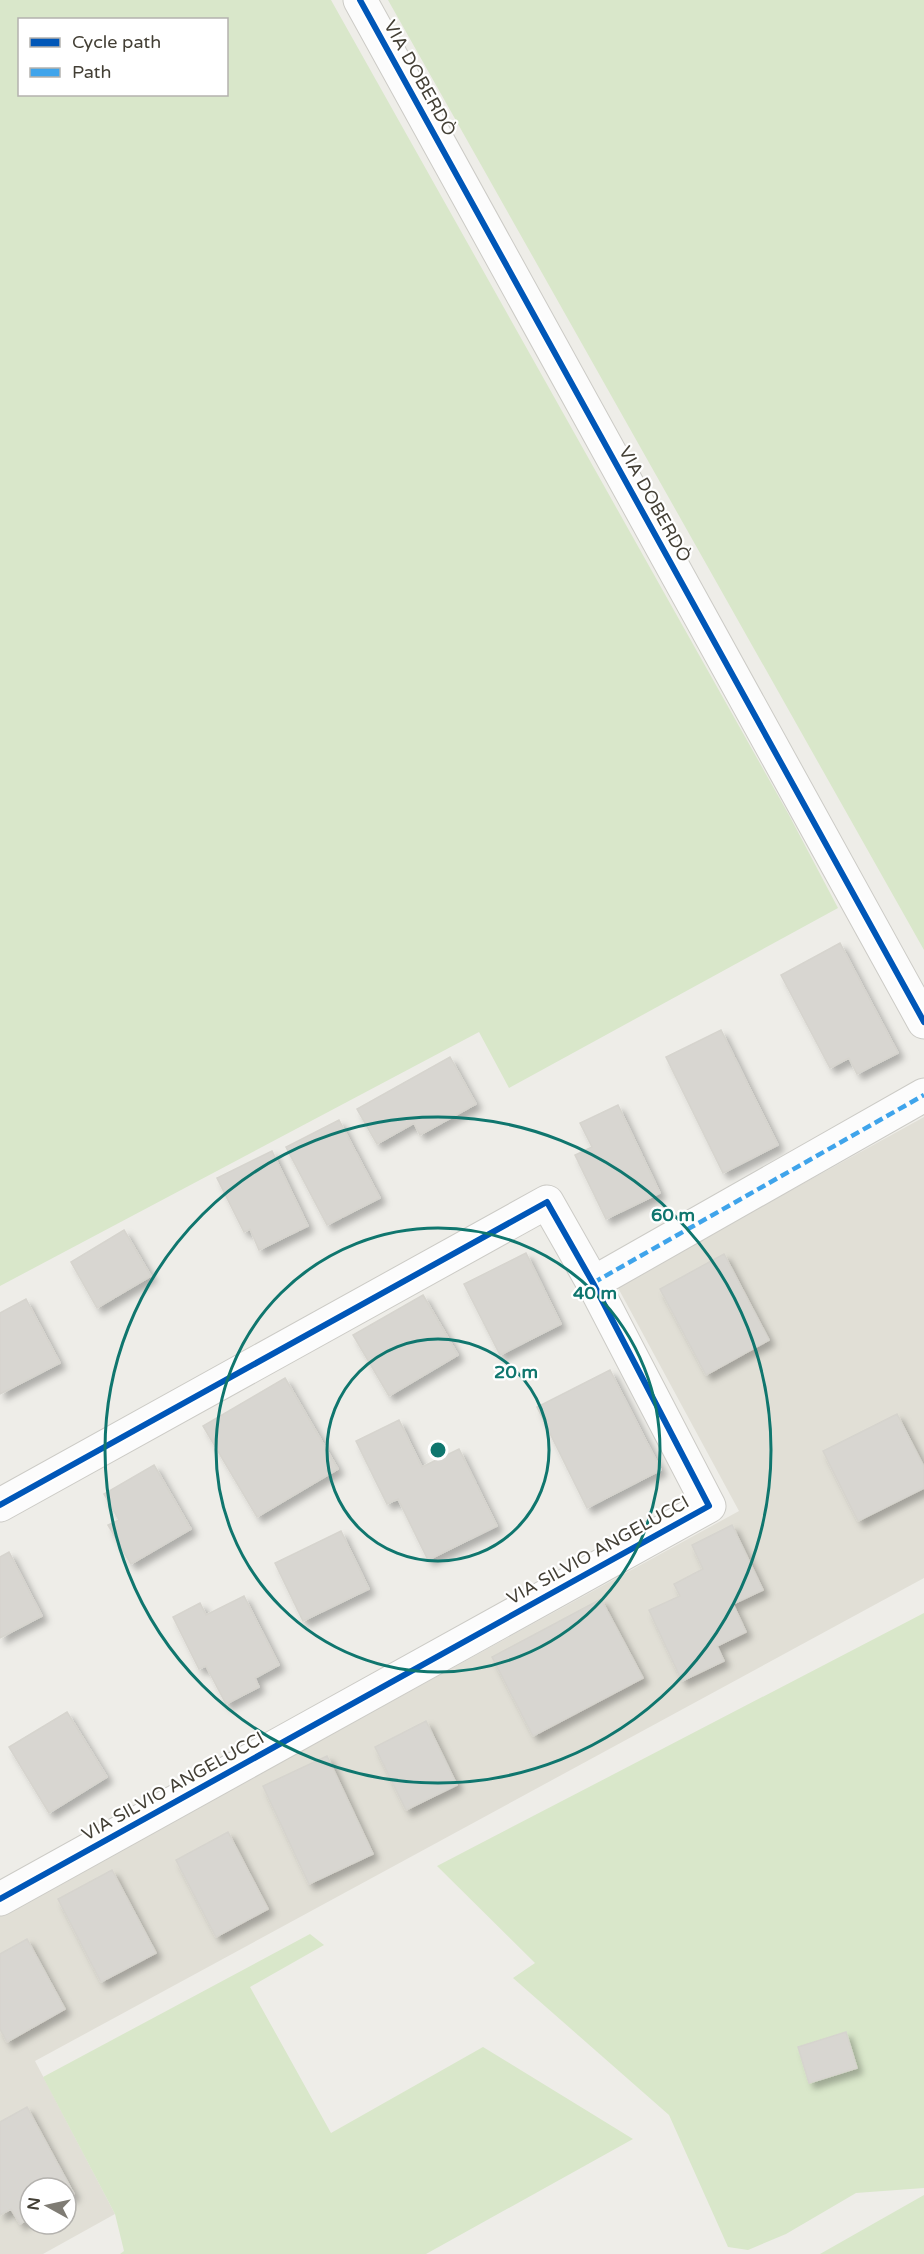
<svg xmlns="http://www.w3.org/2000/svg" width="924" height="2254" viewBox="0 0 924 2254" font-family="'Varela Round',sans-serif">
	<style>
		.residential { fill: #e1dfd6; fill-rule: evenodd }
		.green { fill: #d9e7ca; fill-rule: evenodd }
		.building { fill: #d8d6d1; stroke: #d6d4ce; stroke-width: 1.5; filter: url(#shadow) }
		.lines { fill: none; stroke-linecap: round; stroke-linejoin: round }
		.minor-casing { stroke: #cccbc6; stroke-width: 35 }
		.minor { stroke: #fcfcfc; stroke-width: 33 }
		.quiet { stroke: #3fa4eb; stroke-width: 4.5; stroke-dasharray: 9 4.5; stroke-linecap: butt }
		.cycleway-casing { stroke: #fff; stroke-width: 10 }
		.cycleway { stroke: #0057b8; stroke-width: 6 }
		.ring { fill: none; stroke: #0f766e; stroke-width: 3 }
		.labels { text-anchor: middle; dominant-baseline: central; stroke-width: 4.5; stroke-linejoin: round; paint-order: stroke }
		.street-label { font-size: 18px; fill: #433f35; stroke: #fff }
		.centre { fill: #0f766e; stroke: #fff; stroke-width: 3 }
		.ring-label { font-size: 18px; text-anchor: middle; font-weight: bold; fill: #0f766e; stroke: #fff; stroke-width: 4.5; stroke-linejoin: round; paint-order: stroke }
	</style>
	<defs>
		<filter id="shadow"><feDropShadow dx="5.5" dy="5.5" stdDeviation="3" flood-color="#0004"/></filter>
	</defs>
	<rect width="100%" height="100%" fill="#eeede8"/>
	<!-- residential -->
	<path class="residential" d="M924,1117V1578L35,2061L115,2214L43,2254H0V1916L739,1511L617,1286ZM30,2188H66V2224H30Z"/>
	<!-- green -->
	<path class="green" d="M0,0H331L789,815L838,908L509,1088L479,1032L0,1286ZM20,20H226V94H20Z
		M388,0H924V950Z
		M924,1613V2188L856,2193L786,2234L748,2250L728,2247L669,2115L513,1978L535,1963L437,1866Z
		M310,1934L324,1945L250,1987L331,2133L483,2047L633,2139L426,2254H120L124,2251L115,2214L43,2077Z
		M924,2195V2254H820Z"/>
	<!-- building -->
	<path class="building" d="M840,943L898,1053L857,1074L849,1058L830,1068L781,975Z
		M721,1030L778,1145L723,1173L666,1057Z
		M450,1057L476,1104L420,1135L414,1123L377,1144L357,1109Z
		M618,1105L660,1193L606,1219L575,1155L592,1147L580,1123Z
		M339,1120L380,1198L327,1225L286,1147Z
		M272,1151L308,1226L259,1250L250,1229L244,1232L217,1178Z
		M124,1230L151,1276L97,1308L71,1262Z
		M526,1253L561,1324L500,1355L464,1284Z
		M724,1254L769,1340L706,1375L660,1289Z
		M423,1295L458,1355L389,1396L353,1335Z
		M26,1299L60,1363L0,1394V1313Z
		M610,1370L661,1470L587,1508L537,1407Z
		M285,1378L338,1469L257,1517L203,1426Z
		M897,1414L924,1467V1488L858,1521L823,1451Z
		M399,1420L422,1467L459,1449L497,1526L428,1560L398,1499L387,1504L356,1441Z
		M154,1465L191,1529L131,1564L108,1525L119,1520L104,1494Z
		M732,1525L763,1590L733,1604L746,1632L717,1646L724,1661L682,1681L649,1610L680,1596L674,1584L703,1569L692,1545Z
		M341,1531L369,1589L303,1621L275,1563Z
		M9,1552L42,1616L0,1638V1557Z
		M244,1596L279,1665L255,1678L259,1687L226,1704L206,1666L199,1669L173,1617L200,1603L206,1615Z
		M601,1599L643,1678L533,1736L492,1657Z
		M67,1712L107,1777L49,1813L9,1747Z
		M426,1721L457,1785L406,1810L375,1747Z
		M327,1756L373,1854L309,1884L263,1786Z
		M228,1832L268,1909L216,1937L176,1860Z
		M112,1870L156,1953L101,1982L58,1899Z
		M27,1939L65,2009L7,2042L0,2029V1954Z
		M846,2032L857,2068L809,2083L798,2047Z
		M27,2107L74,2194L66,2199V2188H30V2218L20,2224L11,2209L0,2215V2122Z"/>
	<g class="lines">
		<defs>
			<path id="minor" d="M360,0L924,1022
				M593,1283L924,1095
				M0,1505L547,1202L593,1283L709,1506L0,1899"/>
		</defs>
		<!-- minor casing -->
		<use href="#minor" class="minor-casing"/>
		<!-- minor -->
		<use href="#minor" class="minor"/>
		<!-- quiet -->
		<path class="quiet" d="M593,1283L924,1095"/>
		<defs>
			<path id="cycleway" d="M360,0L924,1022
				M0,1505L547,1202L593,1283L709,1506L0,1899"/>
		</defs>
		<!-- cycleway casing -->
		<use href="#cycleway" class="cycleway-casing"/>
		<!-- cycleway -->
		<use href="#cycleway" class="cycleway"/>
	</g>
	<!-- distance rings -->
	<g class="ring">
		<circle cx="438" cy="1450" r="111"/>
		<circle cx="438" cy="1450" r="222"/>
		<circle cx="438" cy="1450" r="333"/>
	</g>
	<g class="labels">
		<!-- street labels -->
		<g class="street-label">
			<text transform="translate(420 78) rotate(61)">VIA DOBERDÒ</text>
			<text transform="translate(655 504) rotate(61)">VIA DOBERDÒ</text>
			<text transform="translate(598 1550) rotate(-29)">VIA SILVIO ANGELUCCI</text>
			<text transform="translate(173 1786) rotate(-29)">VIA SILVIO ANGELUCCI</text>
		</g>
	</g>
	<circle cx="438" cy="1450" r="9" class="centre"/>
	<g class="ring-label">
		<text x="673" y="1221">60 m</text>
		<text x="595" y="1299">40 m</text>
		<text x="516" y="1378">20 m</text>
	</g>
	<!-- legend -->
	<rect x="18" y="18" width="210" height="78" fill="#ffffff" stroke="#b4b2ae" stroke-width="1.5"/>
	<rect x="30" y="38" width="30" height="9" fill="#0057b8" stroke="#b4b2ae" stroke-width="1.5"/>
	<text x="72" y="48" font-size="18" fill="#433f35">Cycle path</text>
	<rect x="30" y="68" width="30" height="9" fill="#3fa4eb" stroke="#b4b2ae" stroke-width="1.5"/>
	<text x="72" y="78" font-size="18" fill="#433f35">Path</text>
	<!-- north arrow -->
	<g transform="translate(48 2206) rotate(278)"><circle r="28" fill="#ffffff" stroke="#b4b2ae" stroke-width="1.5"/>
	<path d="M0-4.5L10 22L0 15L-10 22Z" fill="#7f7c74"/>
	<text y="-9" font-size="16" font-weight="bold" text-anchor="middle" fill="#433f35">N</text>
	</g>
</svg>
